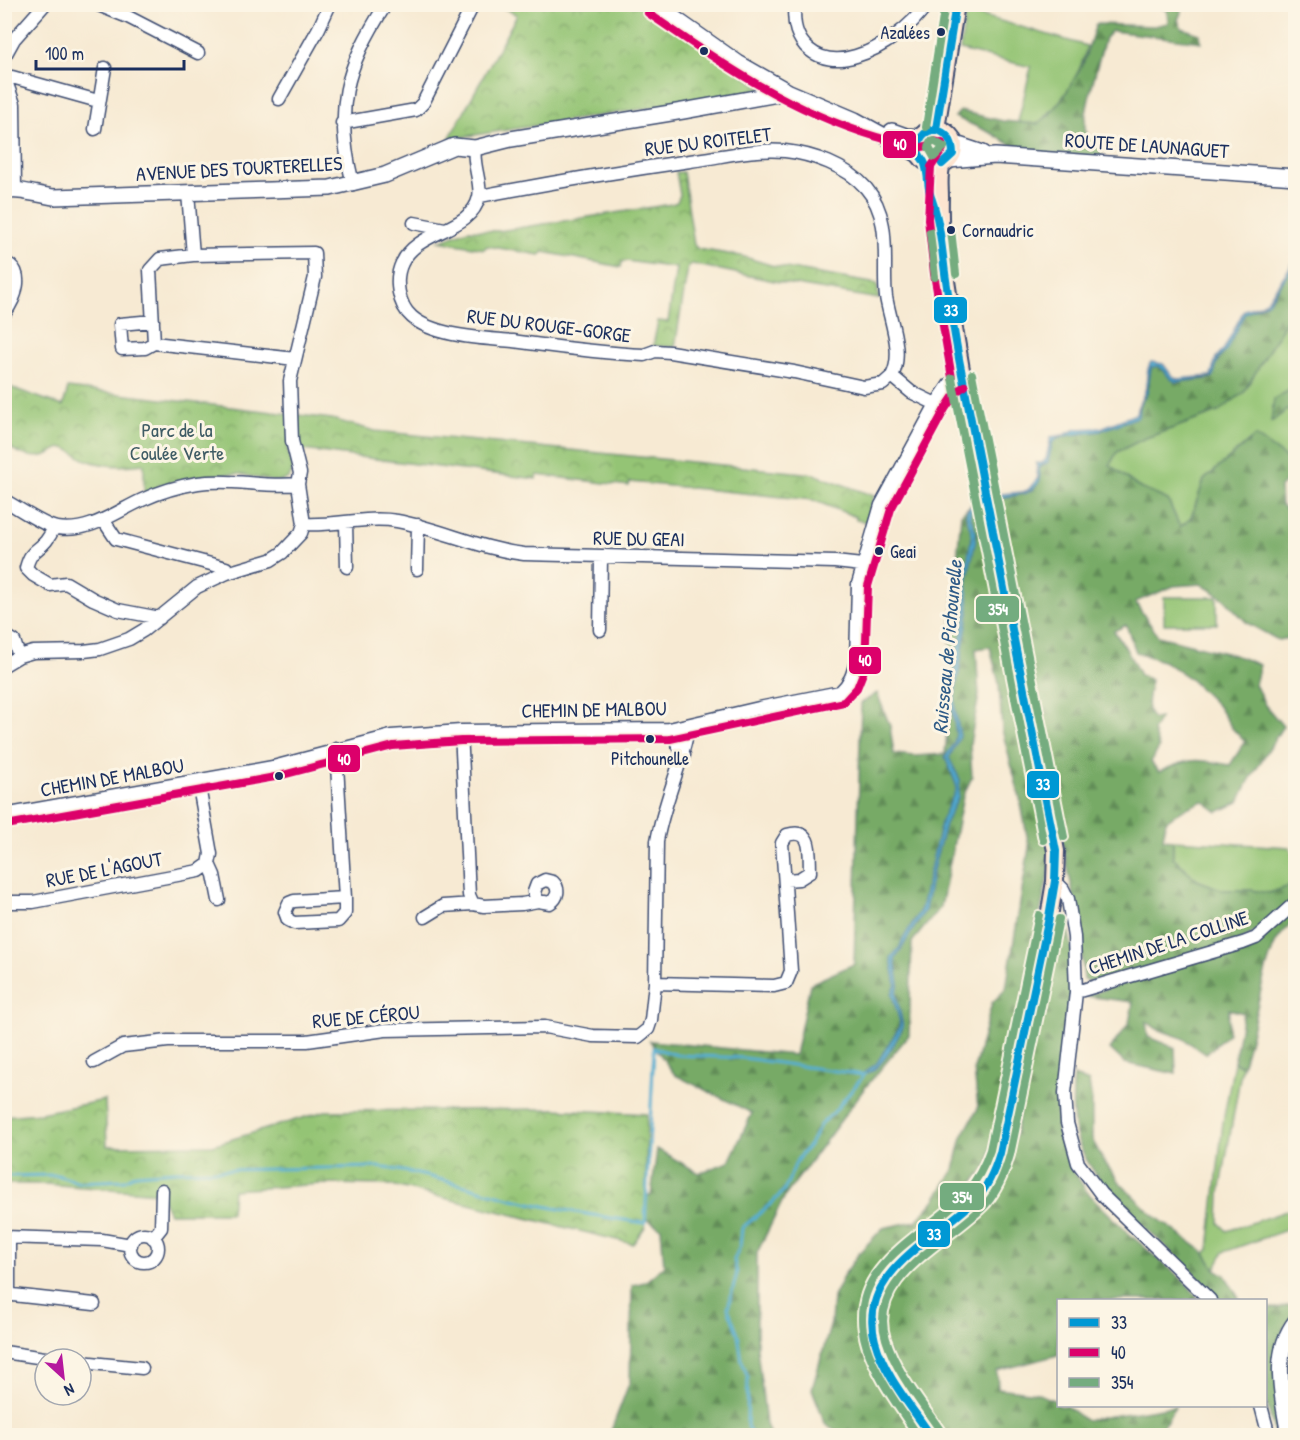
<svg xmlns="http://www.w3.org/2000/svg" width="1300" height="1440" viewBox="0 0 1300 1440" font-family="'Patrick Hand',sans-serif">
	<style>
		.green { fill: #94c474; stroke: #587a69; stroke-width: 1.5 }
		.forest { fill: url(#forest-firs); stroke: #496c62; stroke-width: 1.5; fill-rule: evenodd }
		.park { fill: url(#park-crowns); stroke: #587a69; stroke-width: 1.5 }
		.water { fill: #55aed2; stroke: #386e98; stroke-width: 1.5 }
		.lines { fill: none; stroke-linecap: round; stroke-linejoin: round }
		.stream { stroke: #55aed2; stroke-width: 3 }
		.minor-casing { stroke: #3c4b70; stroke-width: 15 }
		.tertiary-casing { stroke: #3c4b70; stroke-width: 18 }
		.secondary-casing { stroke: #3c4b70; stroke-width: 20 }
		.minor { stroke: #fff; stroke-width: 12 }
		.tertiary { stroke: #fff; stroke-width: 15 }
		.secondary { stroke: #fde4d0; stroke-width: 16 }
		.bus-1-casing { stroke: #fcf5e5; stroke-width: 12 }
		.bus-2-casing { stroke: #fcf5e5; stroke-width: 12 }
		.bus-3-casing { stroke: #fcf5e5; stroke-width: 12 }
		.bus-1 { stroke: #0098d4; stroke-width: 8 }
		.bus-2 { stroke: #dc006b; stroke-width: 8 }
		.bus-3 { stroke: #74ac7f; stroke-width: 8 }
		.bus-dot { fill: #1b2f5e; stroke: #fcf5e5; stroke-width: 2 }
		.labels { text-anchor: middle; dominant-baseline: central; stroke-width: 6; stroke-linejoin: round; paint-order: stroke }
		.bus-label { font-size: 18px; fill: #1b2f5e; stroke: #fcf5e5; text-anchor: start }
		.street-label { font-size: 20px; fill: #1b2f5e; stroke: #fcf5e5 }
		.park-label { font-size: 20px; fill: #3f5c65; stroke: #fcf5e5 }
		.water-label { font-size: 21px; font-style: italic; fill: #2f5b87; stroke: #fcf5e5 }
		.line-badge { stroke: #fcf5e5; stroke-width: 2 }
		.badge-label { font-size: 16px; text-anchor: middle; font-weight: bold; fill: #fff }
	</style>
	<defs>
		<pattern id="forest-firs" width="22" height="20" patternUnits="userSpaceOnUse" patternTransform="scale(1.5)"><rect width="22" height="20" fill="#7a6"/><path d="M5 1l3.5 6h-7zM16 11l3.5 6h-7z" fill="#618b57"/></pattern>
		<pattern id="park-crowns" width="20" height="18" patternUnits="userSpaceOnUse" patternTransform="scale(1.5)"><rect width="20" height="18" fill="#94c474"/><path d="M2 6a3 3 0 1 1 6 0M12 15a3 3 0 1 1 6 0" fill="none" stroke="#78a062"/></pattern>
	</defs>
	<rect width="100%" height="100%" fill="#fcf5e5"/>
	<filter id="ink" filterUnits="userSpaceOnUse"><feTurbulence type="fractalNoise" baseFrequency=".0167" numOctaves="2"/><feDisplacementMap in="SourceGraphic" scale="12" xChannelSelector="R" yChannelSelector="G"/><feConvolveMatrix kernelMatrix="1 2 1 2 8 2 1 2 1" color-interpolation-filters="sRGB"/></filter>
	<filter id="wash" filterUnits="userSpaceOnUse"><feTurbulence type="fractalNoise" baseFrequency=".008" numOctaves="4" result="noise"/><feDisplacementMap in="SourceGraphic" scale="24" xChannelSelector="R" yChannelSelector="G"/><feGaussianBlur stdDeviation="1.35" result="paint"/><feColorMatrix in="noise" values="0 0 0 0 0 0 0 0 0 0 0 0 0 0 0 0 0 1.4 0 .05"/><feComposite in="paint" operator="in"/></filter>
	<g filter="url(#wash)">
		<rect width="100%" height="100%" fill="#f7ead3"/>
		<!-- green -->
		<path class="green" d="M966,11L1087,46C1080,77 1061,105 1037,124L1018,122L1031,67L960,50Z
			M1295,306V387L1275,399L1272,421L1287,410L1295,413V464L1254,437L1204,480L1191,518L1180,527L1168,500L1138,487L1110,465L1117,452L1143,439L1218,412L1244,392Z
			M1164,597H1217V624H1164Z
			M1173,840L1290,847L1295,860V880L1287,887L1269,893L1252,890H1223L1197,880L1173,857Z
			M1234,1062L1242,1066L1220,1193L1219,1223L1227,1231L1295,1208V1227L1224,1252L1215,1269L1205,1253L1209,1249L1223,1122Z"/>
		<!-- forest -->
		<path class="forest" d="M1154,5H1184L1178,20L1182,28L1200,34L1201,42L1112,31L1105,38C1100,57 1083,111 1085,128C1086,136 1096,145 1102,151L1101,158L1028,152L1013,146L993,134L955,117L960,111L1003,121L1037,124L1048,116L1064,96L1083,64L1096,24L1154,26L1168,23L1167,10Z
			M1295,263V306L1244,392L1218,412L1143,439L1117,452L1110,465L1138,487L1168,500L1180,527L1191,518L1204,480L1255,436L1294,464L1295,474L1280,487L1281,505L1295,516V644L1289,638L1278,640L1247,623L1223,598L1201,584L1174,586L1135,602L1158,636L1234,655L1260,665L1255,684L1265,705L1283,726L1249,781L1239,802L1218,812L1203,801L1182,810L1166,821L1163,839L1173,840V857L1197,880L1223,890H1252L1269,893L1287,887L1295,880V896L1293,901L1268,923L1241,941L1096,982L1084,980L1078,917L992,501C1010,493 1045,500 1038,469L1048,462L1052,443L1057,439L1070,435L1100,431L1138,415L1139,405L1147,393L1151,367L1159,366L1171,379L1176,382L1209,379C1216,371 1215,362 1223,355L1245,312L1265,304L1272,298ZM1126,625L1136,652L1165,662L1190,679L1217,705L1232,728L1245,742L1230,765C1197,759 1190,757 1159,772L1151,762L1159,748L1153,731L1160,718L1153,719C1143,707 1149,694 1151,680L1140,675L1125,647L1114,631Z
			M1295,387V413L1287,410L1271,422L1274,399Z
			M979,497L1049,842L1050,866L988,1164L969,1188L943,1215L890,1256L867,1287L858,1317L868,1354L918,1435H840L825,1423L812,1389L831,1323L833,1297L844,1275L859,1253L883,1228L916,1221L934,1201L954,1170L962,1137L978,1108L974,1069L992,1003L1006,989L1029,847L1020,798L1002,730L999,684L990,647L976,649L979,695L970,744L972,777L963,796L941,907L912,942L909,1035L864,1089L785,1196L757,1253V1348L766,1424L770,1435L609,1436L630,1381L632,1285L645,1282L664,1266L661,1228L648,1220L623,1216L614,1193L651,1196L657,1149L699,1173L729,1162L752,1113L675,1075L650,1041L795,1055L810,984L854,964L861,703L877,693L890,726L894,754L915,756L945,754L953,653L950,642L961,514Z
			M1295,907V919C1289,927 1279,935 1275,944C1259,981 1256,1027 1242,1066L1234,1062L1243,1013L1229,1009L1228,1034L1206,1054L1182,1038L1157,1029L1146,1021L1148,1037L1175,1048L1176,1074L1125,1063L1110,1049L1129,1023L1133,1002L1084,996L1256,942Z
			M1065,916L1072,947V994L1058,1097L1057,1131L1071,1167L1087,1192L1127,1232L1185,1282L1200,1300H1058V1355L997,1371L998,1388L1037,1393L1058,1402V1406H1066L1085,1420L1175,1406L1167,1421L1154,1435H941L896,1368L883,1342L878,1321L880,1303L900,1276L964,1225L993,1194L1011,1157L1053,934L1059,919Z
			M1074,1076L1089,1082L1092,1101V1139L1103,1160L1121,1184L1152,1214L1205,1253L1215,1269L1225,1275L1240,1300H1219C1179,1250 1102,1203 1079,1144C1071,1122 1072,1099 1074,1076Z
			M1294,1304L1295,1313L1282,1331L1283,1435H1275L1266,1400V1308H1279Z"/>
		<!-- park -->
		<path class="park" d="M528,4L642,5L765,90L449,139L517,15L498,5H522L526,7Z
			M676,172H683L694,245L698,249L741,256L774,266L877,284L879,299L784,283L692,264L688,267L675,347L653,346L658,321L668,322L676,268L626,261L622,262L621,267L544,252L540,255L487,246L484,249L439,241L468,230L499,231L672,204L677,202L680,195Z
			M4,385L63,406L68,388L332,419L375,431L814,474L874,496L866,522L856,520V517L813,500L630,482L629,486L537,475L536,479L287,448C289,458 298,469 288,478C278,487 251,475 238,474C212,473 185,479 159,485L157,490L144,494V464C124,467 103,467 84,459C77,456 71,449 64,448C58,447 56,451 51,453C35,461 16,455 5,442Z
			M105,1100L107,1146L213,1145L325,1111L553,1109L647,1114L645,1227L633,1244L391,1185L321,1184L233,1190L231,1213H169L159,1193L45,1184H5L4,1116L41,1113Z"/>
		<!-- water -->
		<path class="water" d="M1295,260L1291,270L1268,302L1245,313L1226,351L1218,359L1213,377L1176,382L1171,379L1159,366L1151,367L1147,393L1139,405L1138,417L1100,431L1070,435L1057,439L1052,443L1048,462L1039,467L1040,480C1032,496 1018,494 1003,497C993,499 980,505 971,510L970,515L976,532L975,543L967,581L969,613L955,694V709L960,736L949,758L960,780L958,797L945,824L932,873L925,910L895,959L899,984L896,993L903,1027C895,1043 880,1073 861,1075L877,1063L899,1028L900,1022L892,994L896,984L891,958L900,947L902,941L921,909L942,819L956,790V784L945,757L954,744L956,734L951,702L956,661L966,614L964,582L972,534L966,515L967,510L971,506L1001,494L1022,492L1028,490L1038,478L1036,463H1042L1046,459L1051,437L1064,435L1076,429L1101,428L1136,414C1137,405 1142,400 1145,391C1148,382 1145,371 1151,362L1163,364L1172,376L1178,379L1211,376L1216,358L1224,349L1244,310L1260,305L1268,299Z"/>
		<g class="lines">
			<!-- stream -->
			<path class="stream" d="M4,1176L57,1175L78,1182L125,1180L136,1174L175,1171L378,1167C425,1173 471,1188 517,1200C559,1210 602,1217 645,1223L654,1048L677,1055L744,1058L864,1075
				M752,1436L747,1426L748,1378L742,1361L738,1334L728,1308L737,1273L734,1260L740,1246L742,1228L773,1202L785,1189L797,1160L812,1141L820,1125L834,1112L865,1074"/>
		</g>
	</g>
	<g filter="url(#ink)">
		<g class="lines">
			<defs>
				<path id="minor" d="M96,4L128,17L198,53
					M795,4C789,44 818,68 856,56C883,48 911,27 927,4
					M4,57L14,39L45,4
					M12,77L98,101
					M7,84L14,104L15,189
					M279,99L319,28L330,4
					M342,123L416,110L423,103L470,11V4
					M95,129L105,68
					M475,148C472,164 482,183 479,197C471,232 418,229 402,263C394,279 398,305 412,317C435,337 484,338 513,341C557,347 600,353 644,355L655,351L670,352L794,372L864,387L883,384L892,376
					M353,184C334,108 344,70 386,4
					M188,193L193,255
					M480,196C549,183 620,171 690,161C721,157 753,148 785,151C812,154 847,166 866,188C887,212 885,244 885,274C885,281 885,289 886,297C890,321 904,353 892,376L911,392L936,404
					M414,223L445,229
					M4,262C27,270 15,300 4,314
					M153,321L120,324L122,349L145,348L154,343
					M4,500C17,507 44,526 57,528C89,533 114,513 142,500C159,492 179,486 198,483C232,478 265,488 298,484
					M104,521L116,539L226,568L227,573
					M346,522L347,567
					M304,524C335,526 366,516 397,521C441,529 480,549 524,554L835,562L862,565
					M54,528C52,532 49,537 46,541C36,553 31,549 26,568L33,575L50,585L66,583L93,599L118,610L160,618
					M417,569L418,525
					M600,630L601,557
					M4,635L14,641L19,656
					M4,665L19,656L33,652L84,651L100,649L129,639L144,630L197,587L227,573L271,560L282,553L301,533L304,524L298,484L300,473L292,441L290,381L315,277L314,253L193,255L160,259L150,270L154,343L295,359
					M669,729L684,755
					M336,749L345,898V913L338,921L294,923L288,920L285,912L289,903L294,901L345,898
					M4,815L273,767L391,736L461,731L669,729L759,708L840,692C850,683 853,674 856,661L858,584L881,505L936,404L949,385L955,378L962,376
					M209,864L214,875L219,900
					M1055,881L1063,889L1068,899L1074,937L1076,992L1065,1093L1067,1123L1078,1163L1101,1194L1210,1300
					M4,902H33L199,871L209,864L211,854L198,781
					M473,904L484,906L522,904L538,901L550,903C558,898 560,889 553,882L545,880L537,884L534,892L538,901
					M425,917L443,906L473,904L469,895L461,731
					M655,983L774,986L786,983L791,971L782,843L787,835C814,827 809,854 810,872L799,879L786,880
					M1076,992L1243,943L1256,938L1296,902
					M94,1062L123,1046L168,1041H307L385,1030L545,1027L593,1036L638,1037L648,1029L651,1020L655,983L657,841C664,801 682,765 689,725
					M130 1248a14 14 0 1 1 28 0a14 14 0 1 1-28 0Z
					M4,1237L102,1240L131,1245
					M153,1238L161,1228L162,1190
					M4,1294L94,1304
					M9,1294V1237
					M4,1352L51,1359
					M81,1362L142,1368
					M1261,1406L1269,1436"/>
				<path id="tertiary" d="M654,4L738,63L789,92L855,120L919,155
					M892,131L906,136L921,137
					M953,143L983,153
					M949,160L995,156L1296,177
					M4,191C19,188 38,195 54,197L330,188L385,175L454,146L475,148L511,139L683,111L789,92
					M1289,1436C1283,1398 1270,1354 1296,1321"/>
				<path id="secondary" d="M918 147a18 18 0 1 1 36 0a18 18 0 1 1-36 0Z
					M936,129L956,4
					M931,1436C912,1406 887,1375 875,1341C851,1274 941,1238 977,1198C989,1185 995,1169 1000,1153L1049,917L1055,881L1056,851L962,376C953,317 938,257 940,197C940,186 938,175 942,164"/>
			</defs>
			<!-- minor casing -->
			<use href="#minor" class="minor-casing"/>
			<!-- tertiary casing -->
			<use href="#tertiary" class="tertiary-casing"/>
			<!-- secondary casing -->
			<use href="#secondary" class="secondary-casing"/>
			<!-- minor -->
			<use href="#minor" class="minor"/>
			<!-- tertiary -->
			<use href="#tertiary" class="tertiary"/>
			<!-- secondary -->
			<use href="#secondary" class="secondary"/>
			<defs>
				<path id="bus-1" d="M936,129L956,4
					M931,1436C911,1406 884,1375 875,1341C856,1271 938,1239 977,1198C989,1185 995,1169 1000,1153L1049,917L1055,881L1056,851C1025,694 993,536 963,379C956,346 951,313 946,280C942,253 941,226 932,200C927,189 929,176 925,164C924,159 918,156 918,149C920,121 953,125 953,154L942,164"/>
				<path id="bus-2" d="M648,13C720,63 792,112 877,137C891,141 908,149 922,147C927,147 930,143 934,141L942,143L943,149L931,167L928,219L934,274L952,378
					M6,825L275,777L393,746L461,741L670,739L844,702L857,688L865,668L868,586L891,509L945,409L957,391L965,386"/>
				<path id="bus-3" d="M926,127L945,4
					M934,141L944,147L934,157L929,148L930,142Z
					M951,230L956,274
					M930,232L935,277
					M972,374L1064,837
					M952,378L1043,840
					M940,1430C921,1402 896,1372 886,1339C866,1277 951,1242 986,1204C998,1190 1005,1173 1010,1155L1059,919
					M918,1436C886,1386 835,1328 879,1270C893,1252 912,1238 930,1224C959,1202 978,1186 990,1150L1039,915"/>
			</defs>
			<!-- bus-1 casing -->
			<use href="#bus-1" class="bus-1-casing"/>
			<!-- bus-2 casing -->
			<use href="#bus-2" class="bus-2-casing"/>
			<!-- bus-3 casing -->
			<use href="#bus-3" class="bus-3-casing"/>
			<!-- bus-1 -->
			<use href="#bus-1" class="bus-1"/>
			<!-- bus-2 -->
			<use href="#bus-2" class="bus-2"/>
			<!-- bus-3 -->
			<use href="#bus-3" class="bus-3"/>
		</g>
	</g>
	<!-- markers -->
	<g class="bus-dot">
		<circle cx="941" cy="32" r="5"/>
		<circle cx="704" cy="51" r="5"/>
		<circle cx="951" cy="230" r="5"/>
		<circle cx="879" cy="551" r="5"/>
		<circle cx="650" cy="739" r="5"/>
		<circle cx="279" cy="776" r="5"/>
	</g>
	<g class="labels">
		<!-- bus labels -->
		<g class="bus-label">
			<text x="930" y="32" text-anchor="end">Azalées</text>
			<text x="962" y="230">Cornaudric</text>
			<text x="890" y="551">Geai</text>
			<text x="650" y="758" text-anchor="middle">Pitchounelle</text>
		</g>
		<!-- street labels -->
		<g class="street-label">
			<text transform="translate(708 141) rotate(-7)">RUE DU ROITELET</text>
			<text transform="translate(1147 145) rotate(4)">ROUTE DE LAUNAGUET</text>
			<text transform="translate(239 168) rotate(-3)">AVENUE DES TOURTERELLES</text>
			<text transform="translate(549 325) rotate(7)">RUE DU ROUGE-GORGE</text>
			<text transform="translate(639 538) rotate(1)">RUE DU GEAI</text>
			<text transform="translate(594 709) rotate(-1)">CHEMIN DE MALBOU</text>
			<text transform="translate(112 777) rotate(-10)">CHEMIN DE MALBOU</text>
			<text transform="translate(104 869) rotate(-11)">RUE DE L'AGOUT</text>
			<text transform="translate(1168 942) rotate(-18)">CHEMIN DE LA COLLINE</text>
			<text transform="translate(366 1016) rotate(-5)">RUE DE CÉROU</text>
		</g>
		<!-- park labels -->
		<g class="park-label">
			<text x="177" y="429">Parc de la<tspan x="177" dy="23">Coulée Verte</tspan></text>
		</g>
		<!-- water labels -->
		<g class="water-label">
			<text transform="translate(947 647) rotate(-85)">Ruisseau de Pichounelle</text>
		</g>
	</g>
	<g class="line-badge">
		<rect x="882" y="130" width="35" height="29" rx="6" fill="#dc006b"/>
		<rect x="933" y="296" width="35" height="28" rx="6" fill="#0098d4"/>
		<rect x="975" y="595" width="45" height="28" rx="6" fill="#74ac7f"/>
		<rect x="848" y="646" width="34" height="29" rx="6" fill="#dc006b"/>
		<rect x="327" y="744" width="34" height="29" rx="6" fill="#dc006b"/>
		<rect x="1026" y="770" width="34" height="29" rx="6" fill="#0098d4"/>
		<rect x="939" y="1182" width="46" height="29" rx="6" fill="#74ac7f"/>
		<rect x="917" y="1220" width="34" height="28" rx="6" fill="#0098d4"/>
	</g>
	<g class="badge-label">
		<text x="900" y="150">40</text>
		<text x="951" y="316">33</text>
		<text x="998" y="615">354</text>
		<text x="865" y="666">40</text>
		<text x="344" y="765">40</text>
		<text x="1043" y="790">33</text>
		<text x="962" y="1203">354</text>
		<text x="934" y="1240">33</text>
	</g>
	<!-- margin -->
	<rect width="1300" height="1440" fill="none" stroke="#fcf5e5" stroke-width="24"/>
	<!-- legend -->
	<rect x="1057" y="1299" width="210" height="108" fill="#fcf5e5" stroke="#a2a6af" stroke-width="1.5"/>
	<rect x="1069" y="1318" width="30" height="9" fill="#0098d4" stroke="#a2a6af" stroke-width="1.5"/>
	<text x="1111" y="1329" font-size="18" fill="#1b2f5e">33</text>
	<rect x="1069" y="1348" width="30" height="9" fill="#dc006b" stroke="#a2a6af" stroke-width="1.5"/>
	<text x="1111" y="1359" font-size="18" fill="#1b2f5e">40</text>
	<rect x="1069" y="1378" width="30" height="9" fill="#74ac7f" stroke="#a2a6af" stroke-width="1.5"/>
	<text x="1111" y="1389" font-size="18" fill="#1b2f5e">354</text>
	<!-- north arrow -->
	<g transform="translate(63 1377) rotate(153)"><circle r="28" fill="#fcf5e5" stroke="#a2a6af" stroke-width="1.5"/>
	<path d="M0-4.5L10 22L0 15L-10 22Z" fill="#b5179e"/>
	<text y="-9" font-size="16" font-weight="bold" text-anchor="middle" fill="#1b2f5e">N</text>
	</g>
	<!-- scale -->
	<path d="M36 60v9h148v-9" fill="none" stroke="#1b2f5e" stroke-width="3"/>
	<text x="45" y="60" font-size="18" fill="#1b2f5e" stroke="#fcf5e5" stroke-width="4.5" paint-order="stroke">100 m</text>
</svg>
